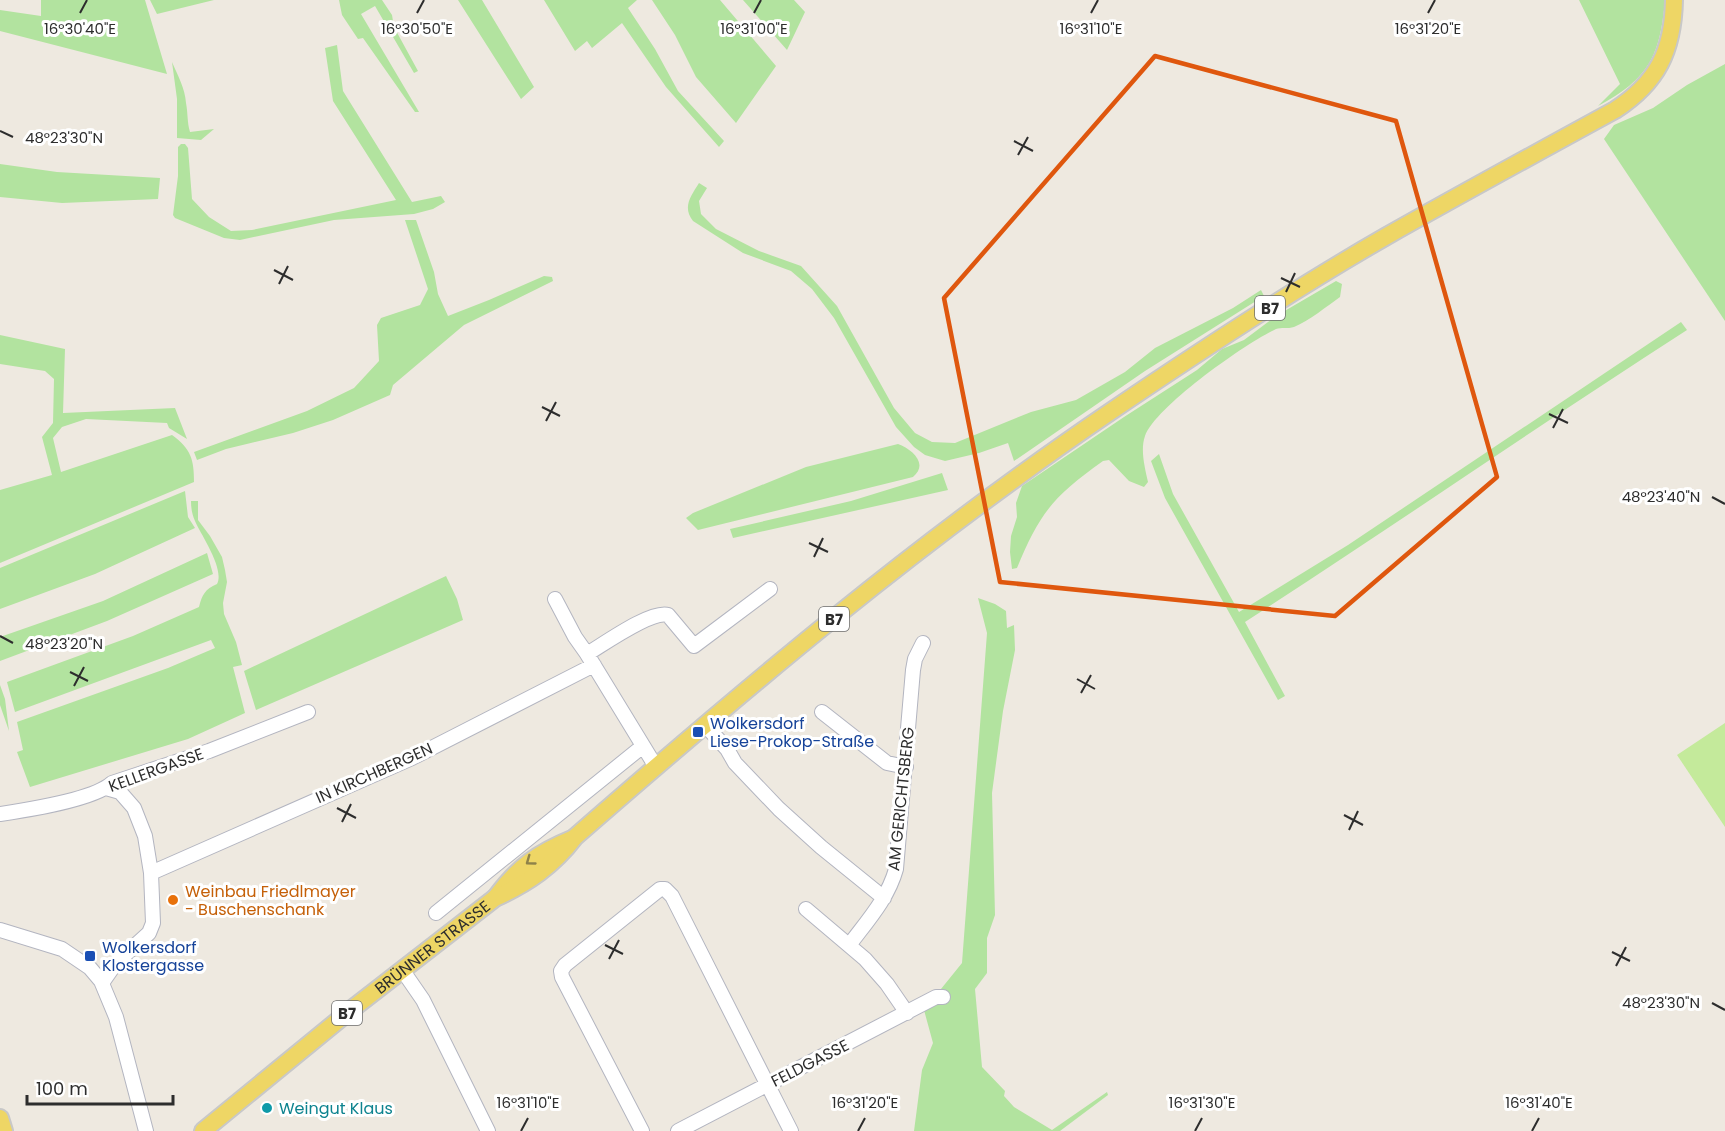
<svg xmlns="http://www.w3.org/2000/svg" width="1725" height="1131" viewBox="0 0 1725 1131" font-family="Poppins,sans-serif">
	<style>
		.green { fill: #b2e39f }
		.pitch { fill: #c4ea9b }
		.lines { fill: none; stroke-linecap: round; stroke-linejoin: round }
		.minor-casing { stroke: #b3b5c0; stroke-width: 16 }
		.major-casing { stroke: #c8c8c8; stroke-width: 20 }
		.minor { stroke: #fff; stroke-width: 14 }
		.major { stroke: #eed665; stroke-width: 16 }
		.oneway { stroke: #8e8249 }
		.marked { fill: none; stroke: #df570e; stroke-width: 4.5; stroke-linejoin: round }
		.ticks { fill: none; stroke: #2d2d2d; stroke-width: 2 }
		.transit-dot { fill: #1a4fb4; stroke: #fff; stroke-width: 2 }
		.food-dot { fill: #e8710a; stroke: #fff; stroke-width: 2 }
		.culture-dot { fill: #0f9aa8; stroke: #fff; stroke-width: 2 }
		.labels { text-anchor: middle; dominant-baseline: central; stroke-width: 6; stroke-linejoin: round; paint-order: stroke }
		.shield { fill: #fff; stroke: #6c6c6c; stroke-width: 1.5 }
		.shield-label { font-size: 15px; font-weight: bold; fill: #2d2d2d }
		.transit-label { font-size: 16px; fill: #164399; stroke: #fff; text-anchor: start }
		.street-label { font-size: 16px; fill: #2d2d2d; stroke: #fff }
		.food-label { font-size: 16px; fill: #c56008; stroke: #fff; text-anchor: start }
		.culture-label { font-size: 16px; fill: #0d838f; stroke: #fff; text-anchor: start }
		.ticks-label { font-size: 15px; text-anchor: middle; fill: #2d2d2d; stroke: #fff; stroke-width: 6; stroke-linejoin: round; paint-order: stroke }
	</style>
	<rect width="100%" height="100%" fill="#eee9e0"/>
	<!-- green -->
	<path class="green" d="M41,0H145L167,74L0,31V10L41,16Z
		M150,0H214L157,14Z
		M339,0H382L392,15L394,27L418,71L414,73L375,6L361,14L419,112H415L363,38L358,39L342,15Z
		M458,0H482L534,87L521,99Z
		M544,0H637L628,8L655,49L678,91L724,141L719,147L666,87L622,23L592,48L587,41L575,51Z
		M652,0H720L776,66L736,123L696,77L675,35Z
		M743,0H794L805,12L787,50Z
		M1579,0H1665C1660,56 1649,79 1598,106L1620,84Z
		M337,45L343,91L412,202L441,196L445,202L433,209L414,214L334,220L240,240L224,238L175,218L173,215L178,176V147L181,144H185L188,148L192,199L209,217L231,231L252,230L396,200L333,101L325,48Z
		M172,62C178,76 185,88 186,103C188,113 187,122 190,132L214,129L201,140L177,138V99Z
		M1725,64V321L1604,139L1614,125L1653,108L1687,85Z
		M0,164L57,172L160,178L158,199L62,203L0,197Z
		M699,183L707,188L699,201L701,214L716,229L759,251L801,266L837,306L894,408L915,433L932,442L955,443L1031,412L1076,400L1125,372L1155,348L1233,308L1261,290L1264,296L1145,371L1014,461L1008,443L979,453L945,461L925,455L914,447L896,427L834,318L812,289L791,271L743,253L693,221C682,207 691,196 699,183Z
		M405,220H416L434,272L438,294L448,316L489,300L544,276L552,277L553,281L464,325L393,385L390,395L333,420L293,433L226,449L197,460L194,452L307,411L354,388L379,361L377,325L381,318L420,305L428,289Z
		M1336,281L1342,284L1340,297C1327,306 1309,321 1294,327C1288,329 1281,327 1276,329C1246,343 1156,406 1145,436C1140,450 1145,468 1148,482L1144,487L1129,481L1109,460L1103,461C1054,496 1040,512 1017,568L1012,569L1010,552L1011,536L1017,517L1016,503L1022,486L1124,417L1197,370L1222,349L1244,340L1276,316Z
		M1681,322L1687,330C1539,425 1394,526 1245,622L1285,696L1278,700L1165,498L1151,461L1159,454L1173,494L1239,612L1348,545Z
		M0,335L65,349L63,413L175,408L187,439L169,428L167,423L86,419L62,427L53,438L61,472L172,435C191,449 194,459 194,482L0,563V490L52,475L42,437L53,423L54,379L45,371L0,364Z
		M898,444C912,449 929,464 913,477L698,530L686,518L693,513L806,467Z
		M942,473L948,490L733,538L730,529L851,501Z
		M185,491L188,517L195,528L95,574L0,609V568Z
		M191,501H198V520L210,536L222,557L225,570L227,582L223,603L224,614L236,642L242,665L233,667L245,713L188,739L30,787L17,752L23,750L17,722L168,668L215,648L211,640L15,712L7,682L133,636L199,607C202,595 205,589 217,584C225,569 201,535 195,521C192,514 191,508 191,501Z
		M207,553L213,574L107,621L0,661V637L103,601Z
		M446,576L457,599L463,620L256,710L244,671Z
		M978,598L995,604L1006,611L1007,628L1014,625L1015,650L1003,711L992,793L995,915L987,938V973L975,989L982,1067L1005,1091L1004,1096L1014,1107L1052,1130L1107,1092L1108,1095L1060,1131H914L922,1070L933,1043L924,1010L962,963L987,633Z
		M0,685L5,699L9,731L0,705Z"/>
	<!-- pitch -->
	<path class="pitch" d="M1725,723V827L1677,755Z"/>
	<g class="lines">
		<defs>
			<path id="minor" d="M555,599L575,637L587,654L656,767
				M587,654C604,644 651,610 668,615L694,646L770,589
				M822,712L887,763L906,767
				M706,726L727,749L735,763L779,809L821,847L884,898
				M0,814C27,810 93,800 112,783L209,751L308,712
				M151,873L412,758L594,665
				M806,909L865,959L887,984L907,1013
				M436,913L643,746
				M0,930L62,949L90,968L101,981L116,1017L146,1131
				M850,944C868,920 888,898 896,869L913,670L915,659L923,643
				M403,971L423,1000L488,1131
				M102,983L116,963L149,933L153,923L151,873L145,836L134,808L120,792L106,788
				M642,1131L562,977L561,971L565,965L660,889H665L672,896L791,1131
				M678,1131L936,997H943"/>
			<g id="major">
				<path d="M496,897C518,867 538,853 572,839"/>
				<path d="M0,1118L4,1131"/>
				<path id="s1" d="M203,1131L352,1009L495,898C528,883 553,866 575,837C747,687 921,540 1110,412C1200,351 1291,291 1385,237C1461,194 1538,152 1615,110C1657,83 1673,51 1674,0"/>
			</g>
		</defs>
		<!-- minor casing -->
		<use href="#minor" class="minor-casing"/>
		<!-- major casing -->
		<use href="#major" class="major-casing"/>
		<!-- minor -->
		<use href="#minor" class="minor"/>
		<!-- major -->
		<use href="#major" class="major"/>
	</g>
	<!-- one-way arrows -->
	<defs><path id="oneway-chevron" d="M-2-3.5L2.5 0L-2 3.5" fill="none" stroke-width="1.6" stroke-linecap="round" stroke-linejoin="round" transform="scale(1.5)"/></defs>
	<use class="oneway" href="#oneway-chevron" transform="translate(530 861) rotate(144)"/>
	<!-- marked area -->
	<path class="marked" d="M1155,56L1396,121L1497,477L1335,616L1000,582L944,298Z"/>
	<!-- ticks -->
	<path class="ticks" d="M80,13L87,0M417,13L424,0M754,13L761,0M1091,13L1098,0M1428,13L1435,0M0,131L13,137M1014,141L1033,151M1018,155L1028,137M274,270L293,280M1281,278L1300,287M279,284L288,266M1286,292L1295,273M542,407L560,416M1549,414L1568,423M546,421L556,402M1553,428L1563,409M1712,497L1725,504M809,543L828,552M814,557L823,538M0,636L13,643M70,672L88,681M1077,679L1095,689M74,686L84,667M1081,693L1091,675M337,808L356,818M1344,815L1363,825M342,822L351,804M1349,830L1358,811M605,945L623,954M1612,952L1630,961M609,959L619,940M1616,966L1626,947M1712,1003L1725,1010M521,1131L528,1118M858,1131L865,1118M1195,1131L1202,1118M1532,1131L1539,1118"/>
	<!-- markers -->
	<g class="transit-dot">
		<rect x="692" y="726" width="12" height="12" rx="3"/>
		<rect x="84" y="950" width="12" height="12" rx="3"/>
	</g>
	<circle class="food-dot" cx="173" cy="900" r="6"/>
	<circle class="culture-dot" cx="267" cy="1108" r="6"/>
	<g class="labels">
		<!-- shield labels -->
		<g class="shield">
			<rect x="1255" y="296" width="30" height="24" rx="4.5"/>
			<rect x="819" y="607" width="30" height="24" rx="4.5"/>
			<rect x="332" y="1001" width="30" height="24" rx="4.5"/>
		</g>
		<g class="shield-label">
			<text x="1270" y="308">B7</text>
			<text x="834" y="619">B7</text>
			<text x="347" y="1013">B7</text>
		</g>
		<!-- transit labels -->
		<g class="transit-label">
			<text x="710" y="723">Wolkersdorf<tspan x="710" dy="18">Liese-Prokop-Straße</tspan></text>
			<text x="102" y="947">Wolkersdorf<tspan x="102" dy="18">Klostergasse</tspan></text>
		</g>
		<!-- street labels -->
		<g class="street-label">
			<text transform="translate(156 770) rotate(-20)">KELLERGASSE</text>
			<text transform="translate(374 773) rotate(-24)">IN KIRCHBERGEN</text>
			<text transform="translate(901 799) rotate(-84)">AM GERICHTSBERG</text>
			<text stroke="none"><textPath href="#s1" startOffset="294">BRÜNNER STRASSE</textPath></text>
			<text transform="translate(810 1063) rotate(-27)">FELDGASSE</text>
		</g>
		<!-- food labels -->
		<g class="food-label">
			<text x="185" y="891">Weinbau Friedlmayer<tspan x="185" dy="18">- Buschenschank</tspan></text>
		</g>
		<!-- culture labels -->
		<g class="culture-label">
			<text x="279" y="1108">Weingut Klaus</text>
		</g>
	</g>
	<g class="ticks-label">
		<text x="80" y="34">16°30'40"E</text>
		<text x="417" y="34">16°30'50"E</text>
		<text x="754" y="34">16°31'00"E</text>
		<text x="1091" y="34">16°31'10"E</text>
		<text x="1428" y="34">16°31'20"E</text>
		<text x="64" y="143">48°23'30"N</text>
		<text x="1661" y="502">48°23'40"N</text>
		<text x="64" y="649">48°23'20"N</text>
		<text x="1661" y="1008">48°23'30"N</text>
		<text x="528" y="1108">16°31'10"E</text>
		<text x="865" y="1108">16°31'20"E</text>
		<text x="1202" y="1108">16°31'30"E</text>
		<text x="1539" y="1108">16°31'40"E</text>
	</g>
	<!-- scale -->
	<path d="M27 1095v9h146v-9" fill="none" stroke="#2d2d2d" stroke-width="3"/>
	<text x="36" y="1095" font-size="18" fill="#2d2d2d" stroke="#ffffff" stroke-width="4.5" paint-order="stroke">100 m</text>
</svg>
